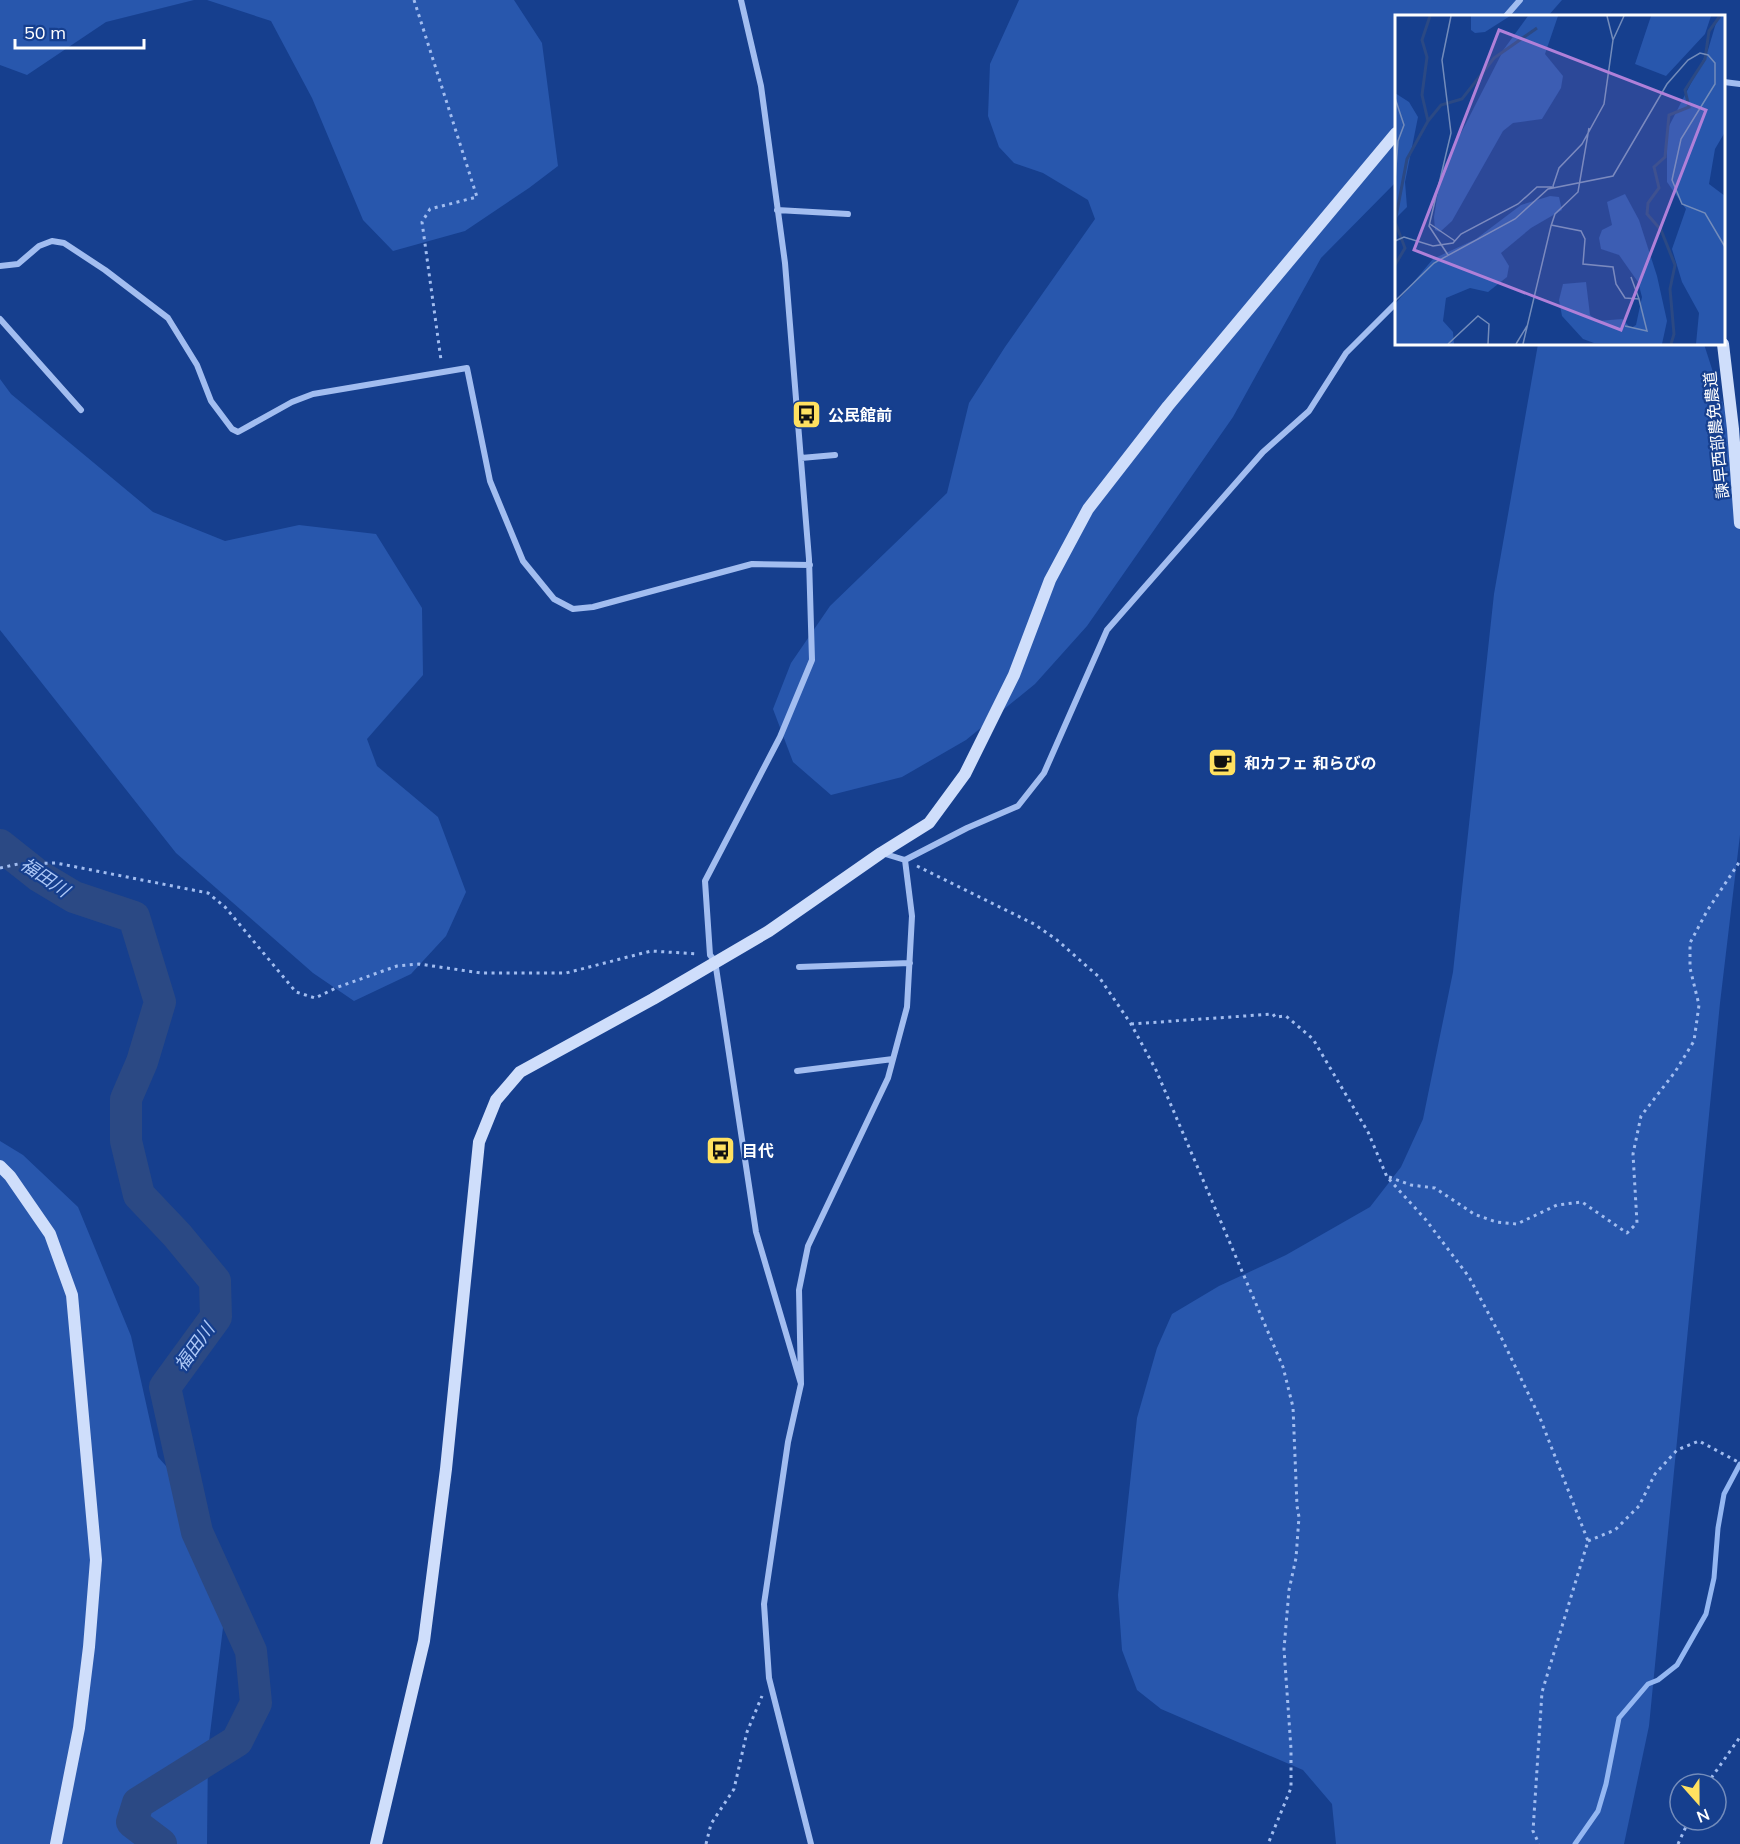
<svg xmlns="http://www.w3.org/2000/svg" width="1740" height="1844" viewBox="0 0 1740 1844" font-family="Mulish,'Noto Sans JP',sans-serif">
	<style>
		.green { fill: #2857ad }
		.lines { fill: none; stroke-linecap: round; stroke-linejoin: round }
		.stream { stroke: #94b7f2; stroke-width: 5 }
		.river { stroke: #2b4984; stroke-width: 32 }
		.path { stroke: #a2bdf0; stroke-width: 3; stroke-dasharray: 3 4.5; stroke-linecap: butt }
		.street { stroke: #a2bdf0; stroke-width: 6 }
		.secondary { stroke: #cfdefb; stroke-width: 12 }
		.labels { text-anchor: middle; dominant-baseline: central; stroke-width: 4.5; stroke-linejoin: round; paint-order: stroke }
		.poi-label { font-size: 16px; font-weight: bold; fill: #fff; stroke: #163f8e; text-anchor: start }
		.street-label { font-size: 16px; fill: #fff; stroke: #163f8e }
		.water-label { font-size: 18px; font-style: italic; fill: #adc8f7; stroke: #163f8e }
		.inset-river { fill: none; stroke: #2b4984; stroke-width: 3 }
		.inset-road { fill: none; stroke: #738cbb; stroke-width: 1.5 }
		.view { fill: #b080d9; fill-opacity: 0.15; stroke: #b080d9; stroke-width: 3 }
		.inset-edge { fill: none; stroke: #fff; stroke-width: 3 }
	</style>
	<rect width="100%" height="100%" fill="#163f8e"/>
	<!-- green -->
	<path class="green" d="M0,0H194L106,22L27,75L0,65Z
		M207,0H514L542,43L558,166L529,188L465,231L393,251L363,220L312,98L271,21Z
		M1019,0H1562L1548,16H1396V182L1321,258L1233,417L1087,626L1035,684L966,740L902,777L831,795L793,762L773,709L791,663L830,606L947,493L969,403L1005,347L1095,219L1088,200L1043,173L1014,163L999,147L988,116L990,64Z
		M1538,344H1704L1740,457V835L1720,1003L1649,1726L1624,1844H1336L1332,1804L1303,1770L1161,1709L1137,1690L1122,1650L1118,1595L1137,1418L1157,1348L1172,1314L1219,1286L1286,1255L1370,1207L1401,1167L1423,1119L1453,972L1494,594Z
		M0,379L11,394L153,512L225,541L299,525L376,534L422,608L423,675L367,739L377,766L438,817L466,892L446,936L411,974L354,1001L313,973L176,853L0,630Z
		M0,1141L23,1155L78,1207L131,1336L158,1457L197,1501L226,1603L208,1750L207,1844H0Z"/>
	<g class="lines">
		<!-- stream -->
		<path class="stream" d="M1575,1844L1598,1811L1606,1784L1619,1718L1648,1684L1658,1680L1677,1665L1706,1614L1714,1578L1718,1528L1724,1494L1740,1464"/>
		<!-- river -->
		<path class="river" d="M0,845L39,876L74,897L134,917L160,1002L142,1062L126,1099V1141L139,1195L177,1235L215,1281L216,1317L165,1387L197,1532L251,1651L256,1703L237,1741L138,1803L132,1822L161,1844"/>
		<!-- path -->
		<path class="path" d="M414,0L477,197L430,209L422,222L441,360
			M917,866L1034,924L1057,940L1099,977L1131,1024L1156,1070L1283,1367L1293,1407L1297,1506L1299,1517L1296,1558L1289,1590L1284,1649L1291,1749V1788L1268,1844
			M0,868L18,864L56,863L208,893L225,907L296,992L315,998L338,987L397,966L419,964L481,973H566L651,951L698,954
			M1131,1024L1273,1014L1275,1017L1286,1016L1313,1039L1368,1132L1387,1177L1426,1220L1469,1277L1501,1337L1540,1418L1588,1541L1542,1692L1533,1831L1539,1844
			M1389,1177L1411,1185L1435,1188L1474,1214L1496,1222L1517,1224L1557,1205L1582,1202L1627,1233L1637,1223L1633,1154L1641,1116L1675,1072L1694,1041L1699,1005L1690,968V943L1707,911L1740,861
			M1588,1541L1615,1530L1639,1506L1655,1474L1677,1450L1699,1441L1740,1463
			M1707,1784L1740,1737
			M706,1844L711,1824L734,1789L747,1732L762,1696
			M1678,1844L1689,1820"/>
		<!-- street -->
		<path class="street" d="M741,0L761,86L785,263L809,559L812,660L780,737L705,881L710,955L715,961L756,1232L801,1384
			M1506,16L1520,0
			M1724,82L1740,84
			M777,210L848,214
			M0,266L18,264L39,246L52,241L64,243L105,270L168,318L197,365L211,401L232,429L238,432L292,402L313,394L467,368L490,481L523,561L554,599L573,609L593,607L752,564L810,565
			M0,319L81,410
			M801,458L835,455
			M882,853L905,860L967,828L1018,806L1044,773L1107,630L1263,452L1309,411L1346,353L1396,303
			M799,967L910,963
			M797,1071L893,1059
			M811,1844L769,1678L764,1604L788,1442L801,1384L799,1290L808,1246L888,1078L907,1007L912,916L905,860"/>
		<!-- secondary -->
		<path class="secondary" d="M1723,344L1733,429L1740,523
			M0,1166L10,1176L50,1234L72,1295L96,1560L89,1647L79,1728L56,1844
			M376,1844L424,1641L446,1469L479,1142L496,1100L520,1072L653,999L769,931L881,853L929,823L965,774L1014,675L1050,580L1088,509L1168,406L1396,133"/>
	</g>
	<!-- icons -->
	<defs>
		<symbol id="bus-square" viewBox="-11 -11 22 22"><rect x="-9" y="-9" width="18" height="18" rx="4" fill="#ffe160" stroke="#163f8e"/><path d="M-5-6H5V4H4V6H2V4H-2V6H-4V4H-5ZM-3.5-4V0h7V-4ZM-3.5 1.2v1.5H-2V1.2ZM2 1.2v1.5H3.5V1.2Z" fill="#111"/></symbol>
		<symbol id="cafe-square" viewBox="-11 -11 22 22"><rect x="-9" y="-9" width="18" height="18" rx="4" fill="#ffe160" stroke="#163f8e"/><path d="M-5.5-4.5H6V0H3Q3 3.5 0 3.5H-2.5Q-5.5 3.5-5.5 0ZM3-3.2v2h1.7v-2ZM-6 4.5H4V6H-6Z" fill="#111"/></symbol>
	</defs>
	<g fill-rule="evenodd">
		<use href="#bus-square" x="790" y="398" width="33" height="33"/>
		<use href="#cafe-square" x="1206" y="746" width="33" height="33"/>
		<use href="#bus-square" x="704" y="1134" width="33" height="33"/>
	</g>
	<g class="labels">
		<!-- poi labels -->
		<g class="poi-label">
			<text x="828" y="415">公民館前</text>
			<text x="1244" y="763">和カフェ 和らびの</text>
			<text x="742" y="1151">目代</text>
		</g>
		<!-- street labels -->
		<g class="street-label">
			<text transform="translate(1716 435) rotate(-96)">諫早西部農免農道</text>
		</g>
		<!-- water labels -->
		<g class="water-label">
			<text transform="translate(45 877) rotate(34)">福田川</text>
			<text transform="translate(194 1347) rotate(-54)">福田川</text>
		</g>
	</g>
	<!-- overview -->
	<g transform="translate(1395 15)">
		<rect width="330" height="330" fill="#163f8e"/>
		<path d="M76,1H115L90,17L80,18L76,15ZM133,1H163L150,39L168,61L166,73L147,104L118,108L108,116L57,206L45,217L40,215L39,202L46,157L109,34ZM256,1H316L310,19L271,61L240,49ZM323,1H330V117L320,134L314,169L330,181V329H301L304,298L287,267L277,234L291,194L272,167V127L273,113L313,35ZM0,78L14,87L23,102L10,167L12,192L0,204ZM230,179L244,205L262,261L272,306L267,329L199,328L188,324L167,301L164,285L168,269L191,267L195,300L203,306L227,304L236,313L241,310L247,282L243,267L224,240L206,234L204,223L207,215L217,210L212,187ZM155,181L164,182L167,195L136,213L106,238L114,251L112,262L93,277L75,273L51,283L48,306L58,317L59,329H0V289L38,244L81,224L126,190Z" fill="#2857ad"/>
		<path class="inset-river" d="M33,106L46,90L67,84L99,43L142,13M0,250L10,233L0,207L12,144L33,106L27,80L32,42L27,25L35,1M276,329L279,319L275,274L280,250L266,215L252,199L253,188L264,173L259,152L270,142L274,100L294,92L290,75L310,44L314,16L325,1"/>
		<path class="inset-road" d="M212,1L218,25M0,83L9,110L3,126L0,165M158,171L164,153L187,129L209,89L218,25L229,1M35,209L60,226M156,210L186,216L190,224L188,249L218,252L221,269L230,283L244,284L236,262M0,226L9,222L38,231L58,228L66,219L123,189L142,172H159M53,240L34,211L56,118L47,45L56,1M0,286L39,248L120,204L153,174L218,161L272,69L293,45L305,38L313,40L320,48V69L286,124L277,165L287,189L310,198L330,232M230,311L252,316L244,284M53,329L83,301L94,309L93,329M121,329L132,311M128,329L156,211L160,199L183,177L194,113"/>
		<path class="view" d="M104,15L311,95L226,315L19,235Z"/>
		<rect width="330" height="330" class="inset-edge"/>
	</g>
	<!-- north arrow -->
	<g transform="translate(1698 1802) rotate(159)"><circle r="28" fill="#163f8e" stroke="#738cbb" stroke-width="1.5"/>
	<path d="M0-4.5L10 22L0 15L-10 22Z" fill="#ffe160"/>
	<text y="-9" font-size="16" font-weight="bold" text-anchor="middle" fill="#ffffff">N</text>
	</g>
	<!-- scale -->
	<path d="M15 39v9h129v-9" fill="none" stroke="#ffffff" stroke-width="3"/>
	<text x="24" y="39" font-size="18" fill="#ffffff" stroke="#163f8e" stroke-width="4.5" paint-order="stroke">50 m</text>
</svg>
